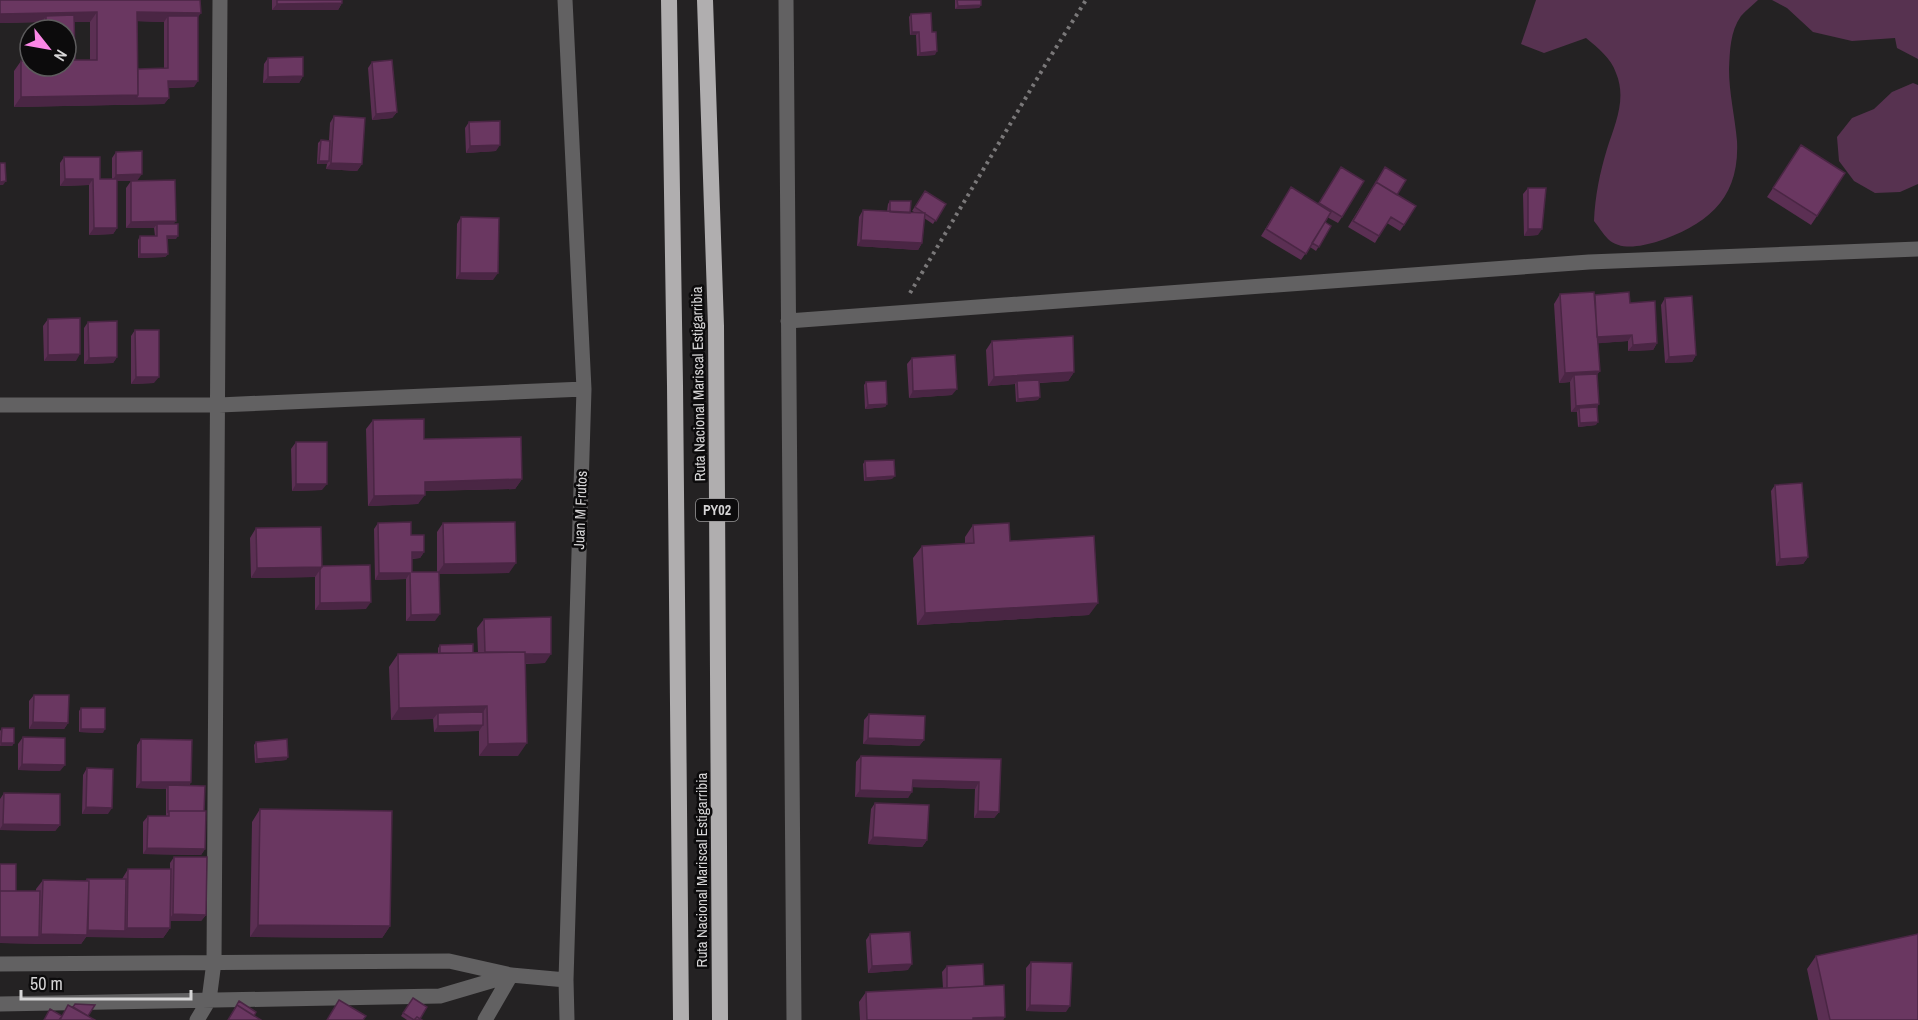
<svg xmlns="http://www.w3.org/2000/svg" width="1918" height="1020" viewBox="0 0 1918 1020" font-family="'Archivo Narrow',sans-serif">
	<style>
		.green { fill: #573250 }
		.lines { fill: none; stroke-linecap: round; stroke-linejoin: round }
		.path { stroke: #7a7879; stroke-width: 4; stroke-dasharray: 3 4.5; stroke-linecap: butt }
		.minor { stroke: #626162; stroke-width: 15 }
		.trunk { stroke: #b0aeaf; stroke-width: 16 }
		.wall { fill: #5b2f53; fill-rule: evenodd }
		.shaded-wall { fill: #4a2644 }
		.building { fill: #6a3761; stroke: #4a2644; stroke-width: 1.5 }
		.labels { text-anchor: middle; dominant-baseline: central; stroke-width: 5; stroke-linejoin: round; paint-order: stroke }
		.shield { fill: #0c0b0c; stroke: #999899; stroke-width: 1.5 }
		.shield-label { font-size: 14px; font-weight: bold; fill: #d6d5d6 }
		.street-label { font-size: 15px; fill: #d6d5d6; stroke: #0c0b0c }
	</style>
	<rect width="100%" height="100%" fill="#242223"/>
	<!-- green -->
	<path class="green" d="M1536,0H1758C1753,5 1746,10 1741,16C1730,32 1730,50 1729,69C1729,93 1735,117 1737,141C1740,199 1707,225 1656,242C1642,246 1620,251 1608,239C1603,234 1599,227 1594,221C1595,196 1600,172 1607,149C1615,124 1627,99 1616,73C1611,58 1598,48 1586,38L1544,53L1521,44Z
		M1772,0H1918V59L1897,48L1895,38L1852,41L1813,32L1787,8Z
		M1913,83L1918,85V184L1900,192L1875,193L1854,181L1839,161L1837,137L1852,118L1874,109L1892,92Z"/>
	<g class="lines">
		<!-- path -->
		<path class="path" d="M910,293L1047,62L1086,0"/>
		<!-- minor -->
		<path class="minor" d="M565,0L584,389L566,980L567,1020
			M786,0L794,1020
			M788,321L1589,262L1918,249
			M0,405H219L584,389
			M0,964L449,961L511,975L566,980
			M0,1004L440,996L508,976
			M197,1020L209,1000L214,962L220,0
			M485,1020L511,975"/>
		<!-- trunk -->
		<path class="trunk" d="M669,0L675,385L681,1020
			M705,0L716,326L720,1020"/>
	</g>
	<!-- wall -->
	<path class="wall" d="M0,0L198,17L194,87L169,88V98L164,104L14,107V71L21,61L66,66V30H42V22L0,23ZM137,21L164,22V69H138ZM74,22H90V60H75Z
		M272,0H342V3L338,10H272Z
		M955,0H981V5L979,8L955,9Z
		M911,14L932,32L935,55L917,56L916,35H910L909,17Z
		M268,58L303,76L299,83H263L264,64Z
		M372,62L397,112L392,118L372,120L368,68Z
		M334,116L362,164L357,171L326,169L327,164H317L318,143L321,140H329L330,123Z
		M469,122L496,151L466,153L465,128Z
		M116,152L137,181H117V228L113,234L89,235V185L60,186V163L64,157L100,179H112V158Z
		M1795,155L1817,216L1811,225L1767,197Z
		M1341,167L1342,217L1338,223L1327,217L1325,222L1331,226L1316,251L1310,247L1301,260L1261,236L1291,187L1318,204Z
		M1385,167L1397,195L1404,225L1400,231L1387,223L1375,243L1348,227Z
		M131,181L173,224L176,239H168V254L165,257L138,258V240L140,236H155L154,228H126V188Z
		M1528,188L1538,235L1524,236L1523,194Z
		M925,191L946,204L933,224L924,218L922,243L918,250L857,246L859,217L863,210L887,211L888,204L890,201L910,213H916L912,211Z
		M461,217L493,280L456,279L457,224Z
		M1560,294L1595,295L1630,303L1657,343L1653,350L1628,351V341L1598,343L1600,371L1597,374L1599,404L1597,407L1596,425L1578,427L1577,412H1571L1570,382L1559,383L1554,304Z
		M1665,298L1696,355L1692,362L1665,363L1661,305Z
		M48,319L76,361H44L43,326Z
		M88,322L117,357L113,363L84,364V328Z
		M135,330L154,383L131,384V336Z
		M992,341L1074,372L1068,381L1040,383L1038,400L1016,402L1015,384L988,386L986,350Z
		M912,358L952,395L909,398L907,364Z
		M866,382L887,404L885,407L865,409L864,385Z
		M373,420L424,439L522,479L515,489L425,491L418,504L368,506L366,429Z
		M296,442L322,490L292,491L291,449Z
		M865,461L892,479L864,481L863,464Z
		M1775,485L1808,557L1803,564L1776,566L1771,491Z
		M378,523L411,535L424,552L420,558L412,559V572H437V532L443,523L509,573L439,574L435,621H406V579L375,580L374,529Z
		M973,525L1010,541L1089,615L917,625L913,558L922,546L965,543V537Z
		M256,528L322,566L366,609L315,610V577L251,578L250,538Z
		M484,619L545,663L525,664L518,756H479V731L434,732L433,719L391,720L389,667L398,654L438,653V648L440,645L473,653H478L477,628Z
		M34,695L68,723L64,729H29V701Z
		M81,708L103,733L79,732V711Z
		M869,714L924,740L919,746L863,744L864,720Z
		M2,728L14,743L12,746H0V731Z
		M23,737L60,771L18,770V744Z
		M141,739L191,782L189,786L204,811L205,849L201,855L143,854V822L148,816H166V789L136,788L137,745Z
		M256,742L288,757L286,760L255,763L254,745Z
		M861,756L1001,759L999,812L994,818H974L975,789L912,787L908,798L855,797L856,762Z
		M87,768L108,814H82L83,775Z
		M4,793L60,825L55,831L0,830V799Z
		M875,803L927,840L922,847L868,844L871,809Z
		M260,809L390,926L382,938L250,937L252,822Z
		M174,857L206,915L201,921H170V928L163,938L86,937L81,944L0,943L16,891H36V889L43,880L85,881L87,879H122L128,869H170V863Z
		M870,934L908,970L868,973L866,940Z
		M1816,956L1918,1020H1818L1807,969Z
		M1031,962L1066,1012L1026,1011V968Z
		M947,966L984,986L1005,1017L1003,1020H860L859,1002L866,992L943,988L942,972Z
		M413,998L420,1019L422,1020H407L401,1016Z"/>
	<!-- shaded-wall -->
	<path class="shaded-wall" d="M342,3L338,10H272L277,4Z
		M981,5L979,8L955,9L958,6Z
		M97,12L90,22H46V16L42,22L0,23V14Z
		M137,12L201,13L194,23L168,16L164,22L130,21Z
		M912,32H919L916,35H910Z
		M937,51L935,55L917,56L920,53Z
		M303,76L299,83H263L268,77Z
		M168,81H198L194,87L164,88Z
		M138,95L169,98L164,104L14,107L21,97Z
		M397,112L392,118L372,120L376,114Z
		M500,145L496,151L466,153L470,146Z
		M319,161H329L327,164H317Z
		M331,163L362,164L357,171L326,169Z
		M142,174L137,181H112L116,175Z
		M65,179H93L89,185L60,186Z
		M6,181L3,185H0V182Z
		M176,221L171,227L157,224L154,228H126L131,222Z
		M94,228H117L113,234L89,235Z
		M1528,229H1542L1538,235L1524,236Z
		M167,236H178L176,239H165Z
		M861,240L922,243L918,250L857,246Z
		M140,254H168L165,257L138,258Z
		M460,273H498L493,280L456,279Z
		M1632,335L1628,341L1590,344L1595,337Z
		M1657,343L1653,350L1628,351L1633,345Z
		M80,354L76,361H44L48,355Z
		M1696,355L1692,362L1665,363L1669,357Z
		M117,357L113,363L84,364L89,358Z
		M1600,371L1593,380L1574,375L1570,382L1559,383L1565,373Z
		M1074,372L1068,381L1017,384V381L1015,384L988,386L994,377Z
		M136,377H159L154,383L131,384Z
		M957,389L952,395L909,398L913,391Z
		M1040,397L1038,400L1016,402L1018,399Z
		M887,404L885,407L865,409L868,405Z
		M1599,404L1595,410L1579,408L1577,412H1571L1576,406Z
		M1598,422L1596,425L1578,427L1580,423Z
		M895,476L892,479L864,481L866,478Z
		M522,479L515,489L418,491L425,482Z
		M296,484H327L322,490L292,491Z
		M425,495L418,504L368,506L374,496Z
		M412,552H424L420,558L407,559Z
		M1808,557L1803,564L1776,566L1780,559Z
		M516,563L509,573L437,574L444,564Z
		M322,567L315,577L251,578L257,568Z
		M379,573H410L406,579L375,580Z
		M371,602L366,609L315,610L320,603Z
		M1098,603L1089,615L917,625L925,613Z
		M440,614L435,621H406L411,615Z
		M551,654L545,663L478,665L485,655Z
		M487,706L479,718L438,713L433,719L391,720L399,708Z
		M33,722L68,723L64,729H29Z
		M483,725L479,731L434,732L438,726Z
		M81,729H105L103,733L79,732Z
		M868,738L924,740L919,746L863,744Z
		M1,743H14L12,746H0Z
		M527,743L518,756H479L488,744Z
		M288,757L286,760L255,763L257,759Z
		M22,764L65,765L60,771L18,770Z
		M913,780L979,782L975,789L908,787Z
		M141,782H191L186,789L168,785L166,789L136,788Z
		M860,790L912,792L908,798L855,797Z
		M86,807L112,808L108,814H82Z
		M978,811L999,812L994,818H974Z
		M3,824L60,825L55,831L0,830V829Z
		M873,837L927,840L922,847L868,844Z
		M147,848L205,849L201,855L143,854Z
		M173,914L206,915L201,921H168Z
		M258,925L390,926L382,938L250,937Z
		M127,928H170L163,938L120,937Z
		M85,930L125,931L120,937H86L81,944H35L41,934Z
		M0,937H39L35,944L0,943Z
		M912,964L908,970L868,973L872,966Z
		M1030,1005L1070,1006L1066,1012L1026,1011Z
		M1005,1017L1003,1020H972L973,1018Z"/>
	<!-- building -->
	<path class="building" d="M0,0H200L201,13L137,12L138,95L21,97V61H30V66H66V60H97V12L0,14Z
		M277,0H342V3L277,4Z
		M957,0H981V5L958,6Z
		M931,13L932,32H936L937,51L920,53L919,32H912L911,14Z
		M74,15L75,60H66V30H46V16Z
		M168,16H198V81H168L169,98H136L138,95V69L168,68Z
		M303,57V76L268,77V58Z
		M392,60L397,112L376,114L372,62Z
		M334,116L365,118L362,164L331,163Z
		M500,121V145L470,146L469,122Z
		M321,140L330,141L329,161H319Z
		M1801,145L1845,173L1817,216L1773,188Z
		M142,151V174L116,175V152Z
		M64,157H100V179H117V228H94L93,179H65Z
		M0,163H5L6,181L0,182Z
		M1341,167L1364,181L1342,217L1319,203Z
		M1385,167L1406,180L1397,195L1376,182L1374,186Z
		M175,180L176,221L131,222V181Z
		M1376,182L1416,206L1404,225L1391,217L1379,236L1353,221Z
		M1291,187L1331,212L1306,254L1266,229Z
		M1528,188H1546L1542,229H1528Z
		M925,191L946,204L936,221L915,207Z
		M890,201H911L910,213L890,212Z
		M863,210L925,213L922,243L861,240Z
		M461,217L499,218L498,273H460Z
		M1325,222L1331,226L1319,247L1312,243Z
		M157,224H178V236H167L168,254H140V236H157Z
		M1594,292L1600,371L1565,373L1560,294Z
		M1629,292L1630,303L1655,301L1657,343L1633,345L1632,335L1597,337L1595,295Z
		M1692,296L1696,355L1669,357L1665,298Z
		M80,318V354L48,355V319Z
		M117,321V357L89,358L88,322Z
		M135,330H159V377H136Z
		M1073,336L1074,372L994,377L992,341Z
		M955,355L957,389L913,391L912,358Z
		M1597,374L1599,404L1576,406L1574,375Z
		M1039,380L1040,397L1018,399L1017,381Z
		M886,381L887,404L868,405L866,382Z
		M1597,407L1598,422L1580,423L1579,408Z
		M424,419V439L521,437L522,479L425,482V495L374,496L373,420Z
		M296,442H327V484H296Z
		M894,460L895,476L866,478L865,461Z
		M1802,483L1808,557L1780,559L1775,485Z
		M411,522V535H424V552H412V572H439L440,614L411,615L410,573H379L378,523Z
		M515,522L516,563L444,564L443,523Z
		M1009,523L1010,541L1094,536L1098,603L925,613L922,546L974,543L973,525Z
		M321,527L322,567L257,568L256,528Z
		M370,565L371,602L320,603V570L322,566Z
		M551,617V654H525V652H485L484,619Z
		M473,644V653H440V645Z
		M525,652L527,743L488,744L487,706L399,708L398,654Z
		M34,695H69L68,723L33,722Z
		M81,708H105V729H81Z
		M483,712V725L438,726V713Z
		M869,714L925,716L924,740L868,738Z
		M2,728H14V743H1Z
		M23,737L65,738V765L22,764Z
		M141,739L192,740L191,782H141Z
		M287,739L288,757L257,759L256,742Z
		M861,756L1001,759L999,812L978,811L979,782L913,780L912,792L860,790Z
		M87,768L113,769L112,808L86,807Z
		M168,785L205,786L204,811H169L168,813Z
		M4,793L60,794V825L3,824Z
		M875,803L929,805L927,840L873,837Z
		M260,809L392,811L390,926L258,925Z
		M169,811H206L205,849L147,848L148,816H169Z
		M174,857H207L206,915L173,914Z
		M0,864H16V891H0Z
		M128,869H171L170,928H127Z
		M87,879H126L125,931L88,930L89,881H87Z
		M43,880L89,881L87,935L41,934Z
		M0,891H40L39,937H0Z
		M910,932L912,964L872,966L870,934Z
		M1918,934V1020H1830L1816,956Z
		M1031,962L1072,963L1070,1006L1030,1005Z
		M983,964L984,986L947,988V966Z
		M1004,985L1005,1017L973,1018V1020H867L866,992Z
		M413,998L427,1007L420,1019L417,1017L414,1020L403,1013Z
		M339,1000L366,1016L363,1020H327Z
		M239,1001L256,1012L254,1016L237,1005L235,1008Z
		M75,1004L95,1005L88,1016L73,1007Z
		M68,1005L95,1020H60Z
		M237,1005L261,1020H228Z
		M50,1009L62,1016L59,1020H44Z
		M417,1017L422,1020H414Z"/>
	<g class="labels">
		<!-- shield labels -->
		<rect class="shield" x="696" y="499" width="42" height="22" rx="4.5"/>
		<g class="shield-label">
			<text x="717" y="510">PY02</text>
		</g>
		<!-- street labels -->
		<g class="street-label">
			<text transform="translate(698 384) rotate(-91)">Ruta Nacional Mariscal Estigarribia</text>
			<text transform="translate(580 510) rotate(-88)">Juan M Frutos</text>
			<text transform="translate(701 870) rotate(-90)">Ruta Nacional Mariscal Estigarribia</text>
		</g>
	</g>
	<!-- north arrow -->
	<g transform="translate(48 48) rotate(121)"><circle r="28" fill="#0c0b0c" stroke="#5d5c5d" stroke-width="1.5"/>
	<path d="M0-4.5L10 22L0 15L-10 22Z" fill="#fb87e6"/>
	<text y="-9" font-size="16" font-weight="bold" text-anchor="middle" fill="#d6d5d6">N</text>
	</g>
	<!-- scale -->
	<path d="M21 990v9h170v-9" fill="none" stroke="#d6d5d6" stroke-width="3"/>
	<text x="30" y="990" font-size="18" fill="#d6d5d6" stroke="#0c0b0c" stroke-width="4.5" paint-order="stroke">50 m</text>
</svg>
